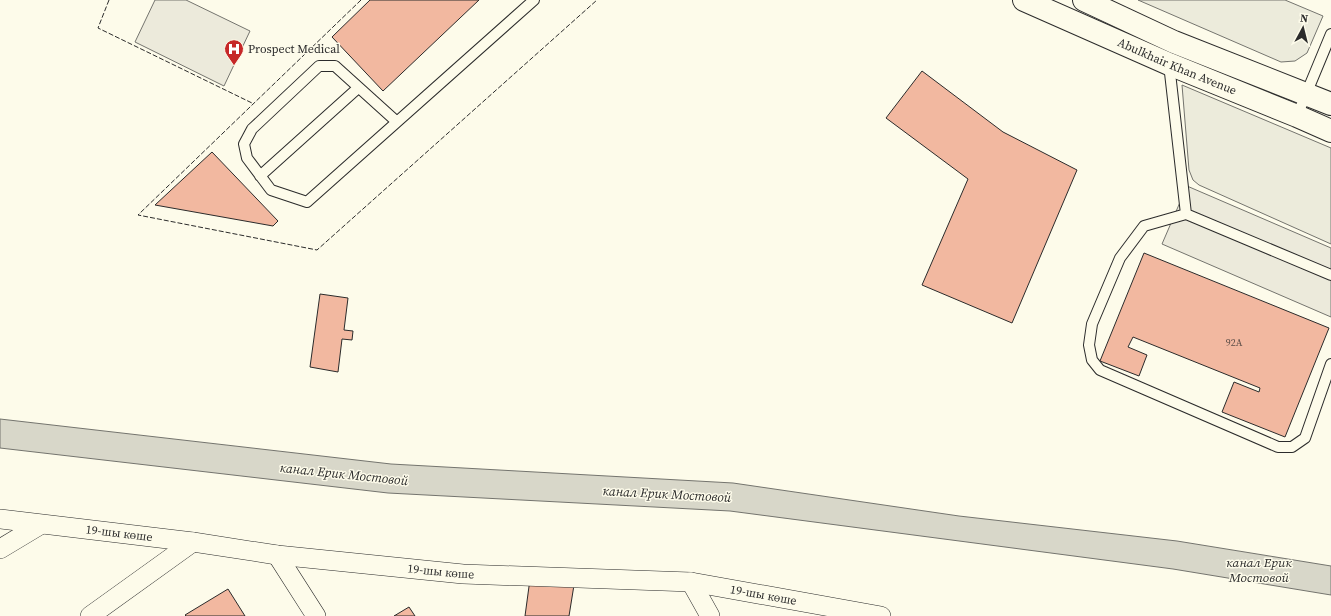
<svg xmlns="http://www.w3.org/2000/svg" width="1331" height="616" viewBox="0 0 1331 616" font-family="'Source Serif 4',serif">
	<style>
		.green { fill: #ecebdb; stroke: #74746e }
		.parking { fill: #eceadb; stroke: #74746e }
		.water { fill: #d8d7c9; stroke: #74746e }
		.building { fill: #f2b8a0; stroke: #2b2b2b }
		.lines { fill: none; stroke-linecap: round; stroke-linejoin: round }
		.service-casing { stroke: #2b2b2b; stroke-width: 12 }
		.minor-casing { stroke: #2b2b2b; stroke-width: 20 }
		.primary-casing { stroke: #2b2b2b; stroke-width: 24 }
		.service { stroke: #fdfbea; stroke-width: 10 }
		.minor { stroke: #fdfbea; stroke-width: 19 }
		.primary { stroke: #fdfbea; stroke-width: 22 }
		.fence { stroke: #2b2b2b; stroke-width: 1; stroke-dasharray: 5 2; stroke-linecap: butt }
		.labels { text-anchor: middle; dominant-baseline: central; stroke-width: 3; stroke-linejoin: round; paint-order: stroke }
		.number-label { font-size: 10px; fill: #5d4e48 }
		.poi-label { font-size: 12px; fill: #2b2b2b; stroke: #fdfbea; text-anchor: start }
		.street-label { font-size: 12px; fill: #2b2b2b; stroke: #fdfbea }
		.water-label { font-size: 13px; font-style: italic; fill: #2b2b2b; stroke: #fdfbea }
	</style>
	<rect width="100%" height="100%" fill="#fdfbea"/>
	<!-- green -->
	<path class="green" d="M1138,0H1285L1323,16L1307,53L1295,61L1281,62Z
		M1182,85L1331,148V244L1199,185L1193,180L1189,170Z"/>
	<!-- parking -->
	<path class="parking" d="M155,0H186L250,31L224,86L135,42Z
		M1187,186L1331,248V317L1162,244Z"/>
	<!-- water -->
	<path class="water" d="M0,419L391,464L733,483L959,516L1177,541L1331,566V595L1173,569L730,511L388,493L0,448Z"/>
	<!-- building -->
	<path class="building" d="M370,0H479L383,91L332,37Z
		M922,71L1003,132L1077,170L1012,323L922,285L968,179L886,118Z
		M212,152L278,221L273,226L155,205Z
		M1144,253L1329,328L1285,437L1222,412L1234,382L1259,392L1260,388L1133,337L1128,347L1147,355L1139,376L1100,361Z
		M320,294L348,298L344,330L353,331L352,340L342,339L338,372L310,367Z
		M530,579L574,585L569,616H525Z
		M228,589L245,616H186L185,615Z
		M409,607L415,616H394Z"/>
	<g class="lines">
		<defs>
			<path id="service" d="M1169,64L1186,214L1331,275
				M1297,116L1331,34
				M397,122L335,66H319L252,129L244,144L247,158L271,190L307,202L534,0
				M260,176L358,88
				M1186,214L1144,226L1120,258L1092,324L1089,345L1092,360L1100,370L1278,447H1292L1305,438L1331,364"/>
			<g id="minor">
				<path id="s1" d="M0,519L193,542L277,555L463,574L691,582L881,616"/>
				<path d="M0,549L40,525"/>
				<path d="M277,555L316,616"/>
				<path d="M691,582L710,616"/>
				<path d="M90,616L193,542"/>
			</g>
			<g id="primary">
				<path id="s2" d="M1024,0L1169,64L1297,116L1331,131"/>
				<path d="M1084,0L1174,42L1331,104"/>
			</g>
		</defs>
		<!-- service casing -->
		<use href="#service" class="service-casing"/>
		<!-- minor casing -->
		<use href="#minor" class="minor-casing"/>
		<!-- primary casing -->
		<use href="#primary" class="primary-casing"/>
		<!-- service -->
		<use href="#service" class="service"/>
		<!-- minor -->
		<use href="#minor" class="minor"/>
		<!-- primary -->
		<use href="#primary" class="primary"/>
		<!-- fence -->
		<path class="fence" d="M109,0L98,28L252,103
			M361,0L138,215L317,250L597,0"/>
	</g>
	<!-- icons -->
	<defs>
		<symbol id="hospital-pin" viewBox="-11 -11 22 30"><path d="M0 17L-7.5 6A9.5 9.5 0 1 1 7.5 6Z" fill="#c62828" stroke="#fdfbea"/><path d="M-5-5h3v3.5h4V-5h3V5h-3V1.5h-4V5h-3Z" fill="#fff"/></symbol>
	</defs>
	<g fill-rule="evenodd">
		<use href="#hospital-pin" x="223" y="38" width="22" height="30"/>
	</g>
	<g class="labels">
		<!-- number labels -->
		<g class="number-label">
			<text x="1234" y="342">92А</text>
		</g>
		<!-- poi labels -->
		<g class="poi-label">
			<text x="248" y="49">Prospect Medical</text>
		</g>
		<!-- street labels -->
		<g class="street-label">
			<text stroke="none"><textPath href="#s2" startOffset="167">Abulkhair Khan Avenue</textPath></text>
			<text stroke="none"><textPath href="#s1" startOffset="120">19-шы көше</textPath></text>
			<text stroke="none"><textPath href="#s1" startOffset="444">19-шы көше</textPath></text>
			<text stroke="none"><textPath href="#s1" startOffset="768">19-шы көше</textPath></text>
		</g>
		<!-- water labels -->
		<g class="water-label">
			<text transform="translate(344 474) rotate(6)">канал Ерик Мостовой</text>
			<text transform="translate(667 494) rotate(3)">канал Ерик Мостовой</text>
			<text x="1259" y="562">канал Ерик<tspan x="1259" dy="15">Мостовой</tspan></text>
		</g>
	</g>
	<!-- north arrow -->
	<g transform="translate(1303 28) rotate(7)" stroke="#fdfbea" stroke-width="3" paint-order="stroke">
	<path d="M0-3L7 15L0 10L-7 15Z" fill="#2b2b2b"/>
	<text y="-6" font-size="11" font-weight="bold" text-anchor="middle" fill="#2b2b2b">N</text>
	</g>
</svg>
